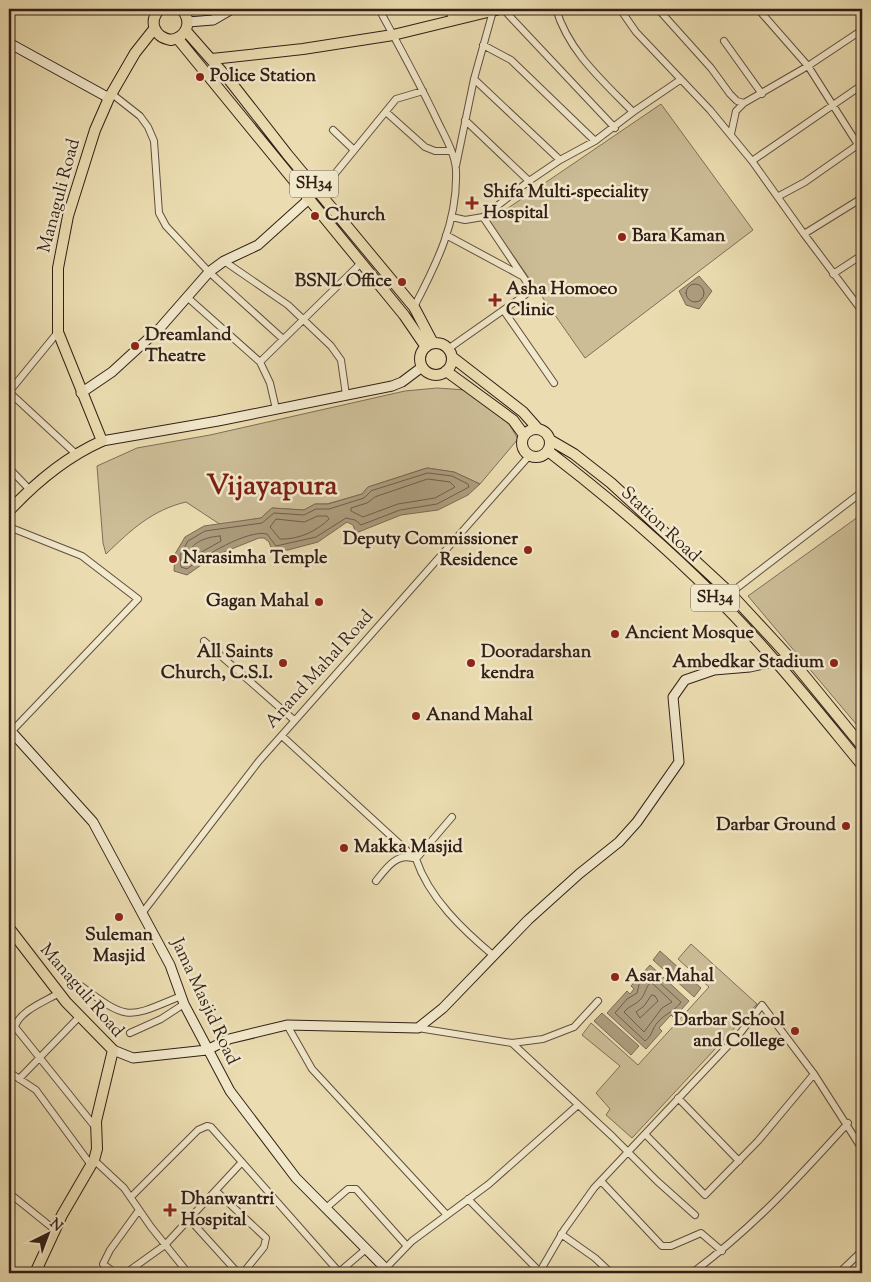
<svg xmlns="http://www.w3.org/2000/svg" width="871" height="1282" viewBox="0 0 871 1282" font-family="'Sorts Mill Goudy',serif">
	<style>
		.green { fill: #ccbd97; stroke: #7f6e57 }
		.water { fill: #ac9c7d; stroke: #7b6a54 }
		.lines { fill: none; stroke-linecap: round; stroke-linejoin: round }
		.shore { stroke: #6f5e4a; stroke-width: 1 }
		.street-casing { stroke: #604e3e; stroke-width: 8 }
		.secondary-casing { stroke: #321f17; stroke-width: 11 }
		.primary-casing { stroke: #321f17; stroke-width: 12 }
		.street { stroke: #f2e9cc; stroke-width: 6 }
		.secondary { stroke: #f2e9cc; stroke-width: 9 }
		.primary { stroke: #ebddb1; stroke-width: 10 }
		.poi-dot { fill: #8f2418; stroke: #f2e9cc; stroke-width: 2 }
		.labels { text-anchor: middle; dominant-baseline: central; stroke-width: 5; stroke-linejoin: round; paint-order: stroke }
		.shield { fill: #f2e9cc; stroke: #6c5c4d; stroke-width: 1 }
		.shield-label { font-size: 16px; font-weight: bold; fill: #321f17 }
		.poi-label { font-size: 18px; font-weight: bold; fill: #321f17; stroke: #f2e9cc; text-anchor: start }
		.street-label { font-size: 18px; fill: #321f17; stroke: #f2e9cc }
		.town-label { font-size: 28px; font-weight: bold; fill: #7a1f14; stroke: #f2e9cc }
	</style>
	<rect width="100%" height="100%" fill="#ebddb1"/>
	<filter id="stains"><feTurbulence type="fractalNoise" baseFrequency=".004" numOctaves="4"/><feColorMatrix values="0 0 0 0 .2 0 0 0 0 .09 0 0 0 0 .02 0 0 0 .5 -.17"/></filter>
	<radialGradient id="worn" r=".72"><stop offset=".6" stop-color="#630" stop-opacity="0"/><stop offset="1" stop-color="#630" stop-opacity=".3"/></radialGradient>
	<!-- green -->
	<path class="green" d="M661,104L753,230L585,358L489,221Z
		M437,388L466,390L509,424L518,439L480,484L454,472L427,468L368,487L362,494L327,504H315L304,510L272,508L261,518L221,525L186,502C152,510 131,530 106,554L103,543L97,466L137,448L210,435L405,391Z
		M862,514V731L748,596Z
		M691,944L757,1004L632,1138L606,1115L610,1109L596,1093L620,1066L582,1035L591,1023L638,1065L709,987L678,959Z"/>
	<!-- water -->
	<path class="water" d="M699,276L712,291L699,309L686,305L679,291Z
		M427,468L454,472L480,484L468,495L438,510L401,515L356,533L353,525L347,522L318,542L288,550H272L269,542L264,538H259L214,556L187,575L174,571L175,554L185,537L204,526L261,518L272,508L304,510L315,504H328L362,494L368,487Z
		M660,951L701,988L694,997L653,960Z
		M650,965L689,1001L674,1018L671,1015L659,1028L662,1031L646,1049L607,1013L627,991L630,994L634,989L631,986Z
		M602,1013L639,1046L631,1055L594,1021Z"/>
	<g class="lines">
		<!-- shore -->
		<path class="shore" d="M686 293a9 9 0 1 1 18 0a9 9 0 1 1-18 0Z
			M428,473L452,476L468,484L469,487L437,504L400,510L361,525L355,520L346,518L316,537L276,546L267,534C248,529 202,557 187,569L181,567L180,555L188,541L205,531L262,523L274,513L304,515L316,509H329L364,498L371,491Z
			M428,479L450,482L455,487L435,498L398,504L363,517L351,511V508L367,503L375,497Z
			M318,516H327L329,519C317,531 298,540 280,539L270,527L276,519L304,522Z
			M220,536L221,541L191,558L188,557C190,542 206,537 220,536Z
			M650,974L681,1002C675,1011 666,1013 658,1022C652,1028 653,1035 645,1041L615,1013L627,999L637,993L639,985Z
			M651,982L672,1002L662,1008L644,1032L624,1012C629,1006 635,1005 640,1000C646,994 645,987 651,982Z
			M652,995L655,996L658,1001L640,1018L636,1012L644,1006Z"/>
		<defs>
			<path id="street" d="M379,9C399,46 419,82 437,120C444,135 455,153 456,170C458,221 437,263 414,307
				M447,9L454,20
				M503,9L615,128
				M556,9C569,52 602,80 633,112
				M620,9L636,32L710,110L752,161L804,234L862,311
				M658,9L711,68L730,94L737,101L744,103L808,66L862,30
				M758,9L808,66L862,151
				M724,41L762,94
				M483,45L511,60L595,141
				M474,79L560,160
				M112,94L140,116L148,127L154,141L159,213L166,226L209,272L283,339
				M386,112L425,147L435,151H451
				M465,120L529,181
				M333,130L354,150
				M731,134L736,111L744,103
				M752,161L862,85
				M456,166L474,79L493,11
				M320,192L396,99L423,91
				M779,196L805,182L862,142
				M483,217L529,181L560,160L595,141L633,112L680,80
				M804,234L862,198
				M446,235L522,276
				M224,261L288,305L331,346L341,360L346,395
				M833,274L862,255
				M187,297L260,362L270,383L276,409
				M504,311L554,383
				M58,332L9,392L76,454
				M448,349L532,290L483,217L465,220L452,217
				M260,362L361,263
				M9,468L29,489
				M9,527L82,556L138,599L11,732
				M720,601L862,492
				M204,641L294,720
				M282,736L416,859C429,898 463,930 494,956
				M416,859L452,817
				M376,881C385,870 396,853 412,858
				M143,912L259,761L529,456
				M81,986C129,1022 128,1018 181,996
				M59,993C46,1001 19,1011 15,1027L96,1128
				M287,1025L312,1069L446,1214
				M418,1028L512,1043L613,1137L657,1181L695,1215
				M130,1033L161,1019L184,1004
				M512,1043L543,1039L574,1027L598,1001
				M9,1072L36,1090L91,1165
				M19,1079L80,1016
				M678,1098L739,1161
				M645,1134L705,1195L758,1141L814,1074
				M94,1160L124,1188L151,1227L188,1273
				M601,1181L662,1246H671L701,1233L722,1251
				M216,1191L266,1238L264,1247L243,1273
				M9,1193L55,1230
				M131,1197L198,1130L207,1126L211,1127L339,1272
				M468,1199L540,1272
				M326,1208L348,1189H356L407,1246
				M190,1220L238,1273
				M561,1234L595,1258L611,1273
				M385,1269L412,1241L489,1184L578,1105
				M115,1273L103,1264L110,1250L139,1210
				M126,1273L165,1245L242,1162
				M293,1273H300
				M338,1273L366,1249
				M539,1273L564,1230L594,1188L741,1032L762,1005L814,1074L862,1149
				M692,1273C753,1228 797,1179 848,1123
				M839,1273L862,1251"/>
			<path id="secondary" d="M188,22L213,20L232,9
				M9,43L109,98
				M81,393L112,372L160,328L209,272L224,261L258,245L309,199
				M102,441L218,421L392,386L402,382L422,367
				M9,729L93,822L170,965L184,1004L230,1091L296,1178L390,1273
				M113,1050L133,1058L207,1050L229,1039L287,1025L418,1028L443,1008L528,920L579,874L619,842L637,822L679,762L673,697L685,680L714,670L750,667L790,658"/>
			<path id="primary" d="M160,9C148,21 154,37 171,40C187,37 193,21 181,9
				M186,31L230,81L287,154L414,307L433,343
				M178,39L404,315L426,347
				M212,59L303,49L393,35L500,9
				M420 359a16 16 0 1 1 32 0a16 16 0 1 1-32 0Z
				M452,357L523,412L538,429
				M446,371L513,420L524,435
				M522 443a14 14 0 1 1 28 0a14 14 0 1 1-28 0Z
				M550,440L574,454L611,483L729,592L790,658L862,746
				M548,451C629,513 710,585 777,663C806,696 834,731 862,765
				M9,511C36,482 66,457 102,441L58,332V268L68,216L95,130L109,98L135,53L154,29
				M9,928L66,1002L113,1050L96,1121L97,1149L94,1160L62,1215L35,1273"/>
		</defs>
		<!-- street casing -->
		<use href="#street" class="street-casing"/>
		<!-- secondary casing -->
		<use href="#secondary" class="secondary-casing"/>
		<!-- primary casing -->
		<use href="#primary" class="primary-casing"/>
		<!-- street -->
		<use href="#street" class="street"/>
		<!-- secondary -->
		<use href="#secondary" class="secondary"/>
		<!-- primary -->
		<use href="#primary" class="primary"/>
	</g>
	<!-- markers -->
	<g class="poi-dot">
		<circle cx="200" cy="77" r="5"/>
		<path d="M469.5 195.5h5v5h5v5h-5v5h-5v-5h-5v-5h5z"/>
		<circle cx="315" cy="216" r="5"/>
		<circle cx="622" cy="237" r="5"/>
		<circle cx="402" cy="282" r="5"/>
		<path d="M492.5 292.5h5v5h5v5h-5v5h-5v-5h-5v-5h5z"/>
		<circle cx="135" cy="346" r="5"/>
		<circle cx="528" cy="550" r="5"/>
		<circle cx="173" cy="559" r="5"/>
		<circle cx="319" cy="602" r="5"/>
		<circle cx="615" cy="634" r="5"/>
		<circle cx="283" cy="663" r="5"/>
		<circle cx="471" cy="663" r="5"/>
		<circle cx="834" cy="663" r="5"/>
		<circle cx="416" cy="716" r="5"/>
		<circle cx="846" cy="826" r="5"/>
		<circle cx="344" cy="848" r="5"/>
		<circle cx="119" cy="917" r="5"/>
		<circle cx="615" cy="977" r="5"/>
		<circle cx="795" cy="1031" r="5"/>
		<path d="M167.5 1202.5h5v5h5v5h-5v5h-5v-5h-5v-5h5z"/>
	</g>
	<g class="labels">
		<!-- shield labels -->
		<g class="shield">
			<rect x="290" y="170.5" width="48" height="27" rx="4"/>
			<rect x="691" y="584.5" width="48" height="27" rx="4"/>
		</g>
		<g class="shield-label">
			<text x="314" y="184">SH34</text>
			<text x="715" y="598">SH34</text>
		</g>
		<!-- poi labels -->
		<g class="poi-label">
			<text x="210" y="77">Police Station</text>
			<text x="483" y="193">Shifa Multi-speciality<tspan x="483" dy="21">Hospital</tspan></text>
			<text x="325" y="216">Church</text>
			<text x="632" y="237">Bara Kaman</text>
			<text x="392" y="282" text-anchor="end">BSNL Office</text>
			<text x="506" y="290">Asha Homoeo<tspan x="506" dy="21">Clinic</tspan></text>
			<text x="145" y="336">Dreamland<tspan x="145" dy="21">Theatre</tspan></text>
			<text x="518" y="540" text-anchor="end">Deputy Commissioner<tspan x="518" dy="21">Residence</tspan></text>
			<text x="183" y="559">Narasimha Temple</text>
			<text x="309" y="602" text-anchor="end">Gagan Mahal</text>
			<text x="625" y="634">Ancient Mosque</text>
			<text x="273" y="653" text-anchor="end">All Saints<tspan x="273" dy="21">Church, C.S.I.</tspan></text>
			<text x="481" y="653">Dooradarshan<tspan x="481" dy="21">kendra</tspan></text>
			<text x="824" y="663" text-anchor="end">Ambedkar Stadium</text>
			<text x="426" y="716">Anand Mahal</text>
			<text x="836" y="826" text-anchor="end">Darbar Ground</text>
			<text x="354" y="848">Makka Masjid</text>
			<text x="119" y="936" text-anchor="middle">Suleman<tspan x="119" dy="21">Masjid</tspan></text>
			<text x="625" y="977">Asar Mahal</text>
			<text x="785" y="1021" text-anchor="end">Darbar School<tspan x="785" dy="21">and College</tspan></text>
			<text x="181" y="1200">Dhanwantri<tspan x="181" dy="21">Hospital</tspan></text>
		</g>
		<!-- street labels -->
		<g class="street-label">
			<text transform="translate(60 196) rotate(-75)">Managuli Road</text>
			<text transform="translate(660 525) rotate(43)">Station Road</text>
			<text transform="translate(320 670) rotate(-48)">Anand Mahal Road</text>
			<text transform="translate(81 991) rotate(49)">Managuli Road</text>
			<text transform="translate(204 1002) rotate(65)">Jama Masjid Road</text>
		</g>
		<!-- town labels -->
		<g class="town-label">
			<text x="272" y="487">Vijayapura</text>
		</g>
	</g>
	<!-- margin -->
	<rect width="871" height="1282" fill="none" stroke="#ebddb1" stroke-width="30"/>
	<rect x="10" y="10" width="851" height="1262" fill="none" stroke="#321f17" stroke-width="2.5"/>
	<rect x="15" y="15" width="841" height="1252" fill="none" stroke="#321f17"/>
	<!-- north arrow -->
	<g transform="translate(48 1234) rotate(42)" stroke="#f2e9cc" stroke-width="4" paint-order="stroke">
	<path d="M0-4L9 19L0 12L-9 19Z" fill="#321f17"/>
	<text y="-8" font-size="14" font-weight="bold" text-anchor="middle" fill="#321f17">N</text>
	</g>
	<rect width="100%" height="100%" filter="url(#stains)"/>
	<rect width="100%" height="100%" fill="url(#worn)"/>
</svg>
